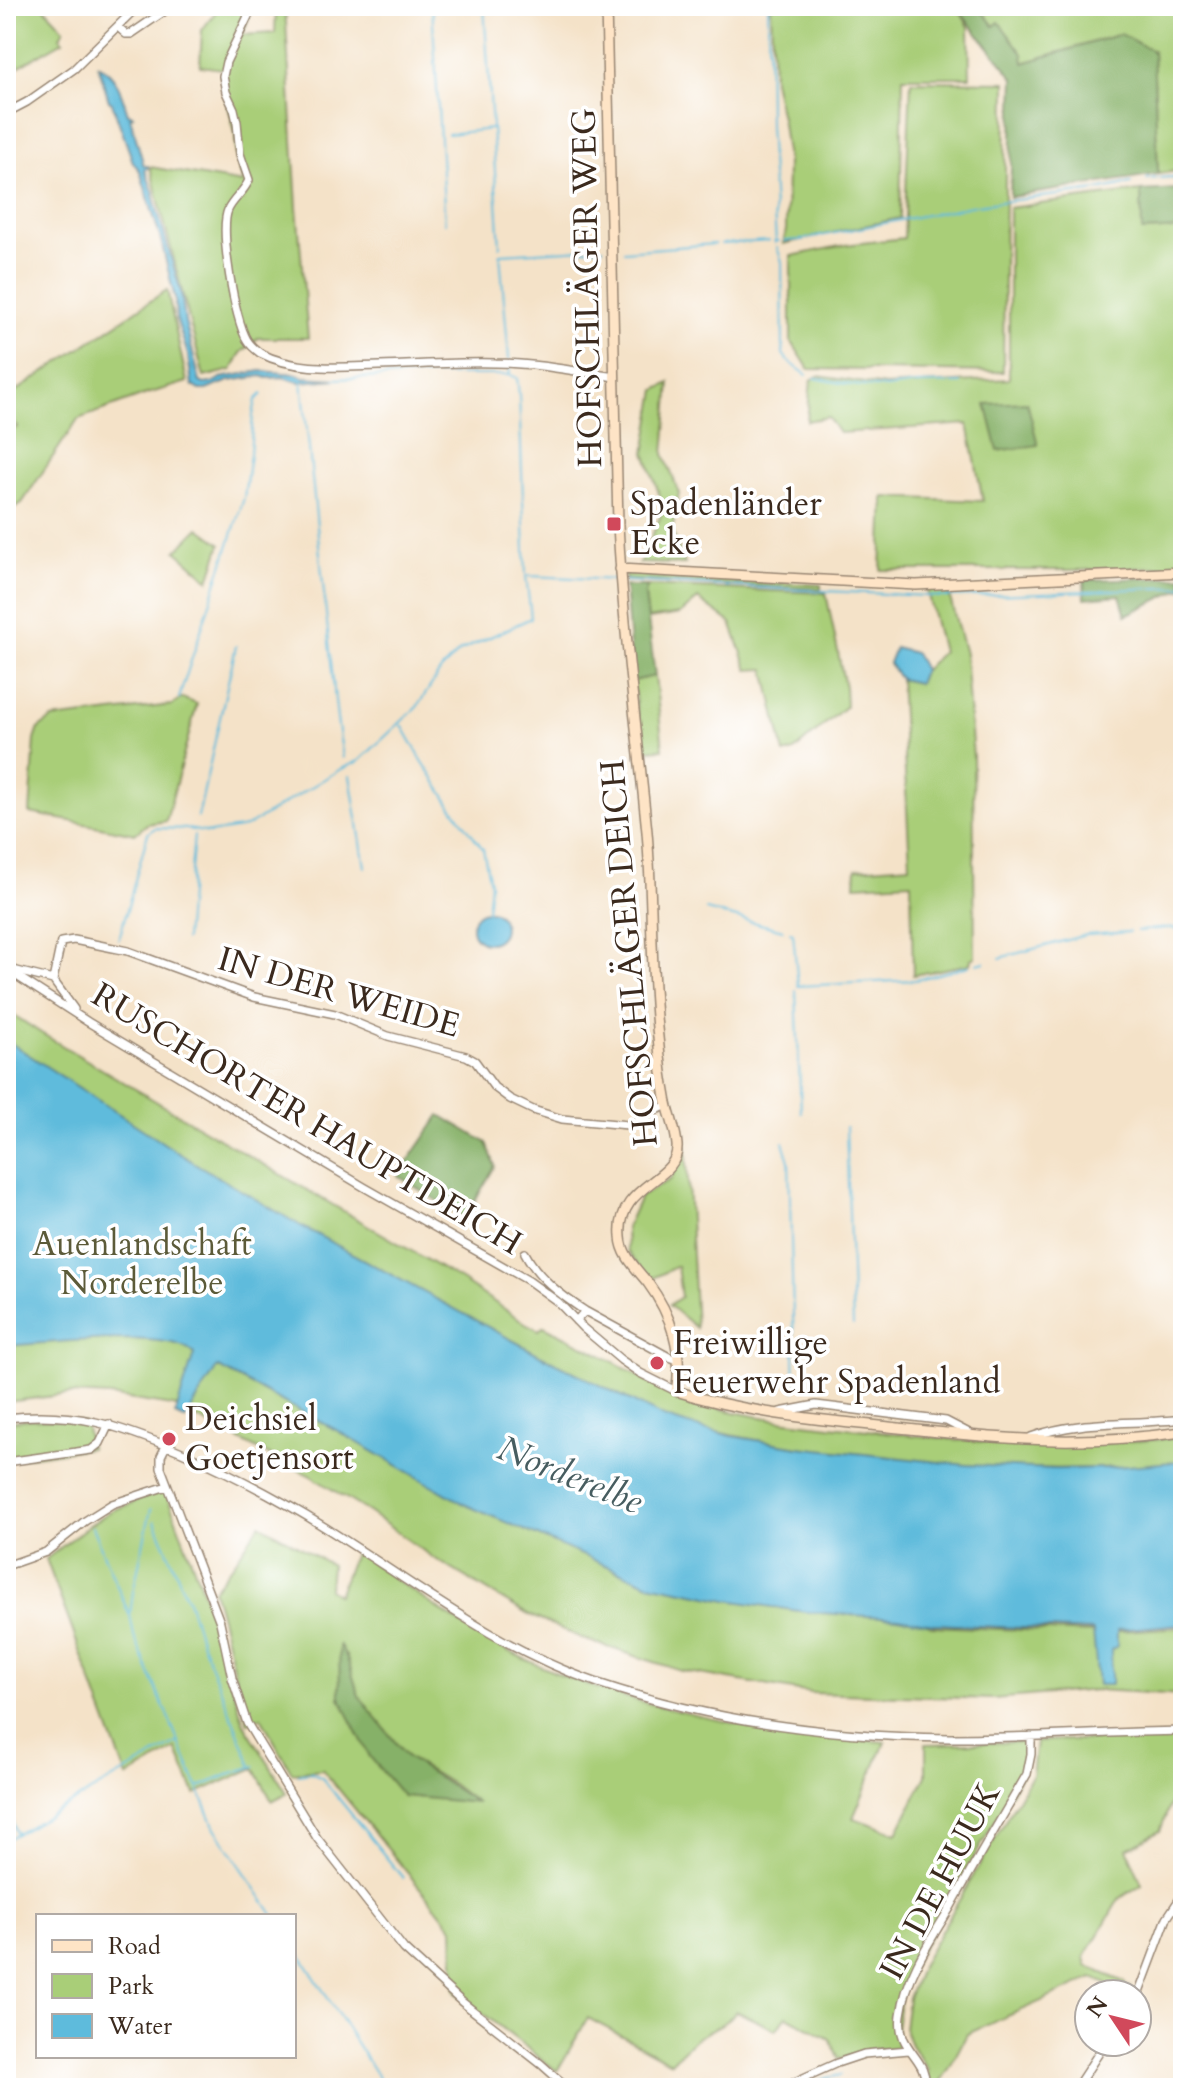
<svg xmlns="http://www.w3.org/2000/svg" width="1189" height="2094" viewBox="0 0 1189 2094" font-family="Cardo,serif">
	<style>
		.green { fill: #a9ce78; stroke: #727c4b; stroke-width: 2; fill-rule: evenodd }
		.forest { fill: #86b168; stroke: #606e43; stroke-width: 2 }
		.water { fill: #5ebbdc; stroke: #4c727d; stroke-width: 2 }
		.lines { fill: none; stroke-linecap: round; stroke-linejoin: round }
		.stream { stroke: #5ebbdc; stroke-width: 2 }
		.street-casing { stroke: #988673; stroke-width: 10 }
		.secondary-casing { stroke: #988673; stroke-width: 12 }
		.street { stroke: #fff; stroke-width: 7 }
		.secondary { stroke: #fee4c6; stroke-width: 9 }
		.poi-dot { fill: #d1495b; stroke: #fff; stroke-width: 3 }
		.labels { text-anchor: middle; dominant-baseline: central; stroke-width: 7; stroke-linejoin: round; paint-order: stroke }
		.street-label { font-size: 34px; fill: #3b2a1e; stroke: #fff }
		.poi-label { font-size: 34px; fill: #3b2a1e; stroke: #fff; text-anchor: start }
		.park-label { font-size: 34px; fill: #5c5b39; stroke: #fff }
		.water-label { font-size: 36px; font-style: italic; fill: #475d60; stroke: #fff }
	</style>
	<rect width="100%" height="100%" fill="#fff"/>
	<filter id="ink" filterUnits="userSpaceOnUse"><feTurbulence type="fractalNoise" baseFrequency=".0125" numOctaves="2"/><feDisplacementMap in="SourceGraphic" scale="16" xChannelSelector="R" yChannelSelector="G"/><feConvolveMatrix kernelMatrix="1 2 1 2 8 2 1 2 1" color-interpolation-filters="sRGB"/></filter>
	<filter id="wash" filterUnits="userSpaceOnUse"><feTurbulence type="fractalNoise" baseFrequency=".006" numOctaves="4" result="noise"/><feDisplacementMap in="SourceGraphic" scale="32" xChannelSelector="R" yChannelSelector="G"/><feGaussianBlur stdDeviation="1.8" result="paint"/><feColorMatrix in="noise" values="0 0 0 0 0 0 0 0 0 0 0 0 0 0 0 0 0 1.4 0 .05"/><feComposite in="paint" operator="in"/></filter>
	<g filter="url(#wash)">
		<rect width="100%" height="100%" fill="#f4e2c8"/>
		<!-- green -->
		<path class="green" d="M6,6H43L64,29L60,37L63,41L6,74Z
			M220,6H252L243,35L275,33L276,6H285L297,207L308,338H258L241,353L232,370L204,377L150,167L243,183L236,157L235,133L221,78L223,69L200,66L202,30Z
			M771,6H957L969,27L970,77H903L900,218L783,244L786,230L787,161L782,123L773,80Z
			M978,6H1160L1183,13V170L1158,174L1153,51L1120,34L1023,63V54L999,23L994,26Z
			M911,81L1006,82L1003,372L809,369L791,341V256L845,245L904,238Z
			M1141,191L1143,231L1183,229V566L1083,570H881L884,497L983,501L968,424L839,433L828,417L807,421L811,380L818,376L885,386L1009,379V208Z
			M167,290L187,382L144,395L78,419L22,503L6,512V433L18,427L6,417V388L18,390Z
			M670,383L664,454L679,493L672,531L685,564L640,563L664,508L645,453L656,390Z
			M199,528L221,544L209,580L176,551Z
			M625,574L821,585V589L628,580L625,579Z
			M647,586L826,593L845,687L846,706L794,751L784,754L765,669L748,670L731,623L698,599L680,614L648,619L645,595Z
			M926,587H947L965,654L973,757L975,957L971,959L970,964L913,975L911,882L855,885L856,869L910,865L900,679L918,683L924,670L942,652Z
			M655,676L663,749L642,750L633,681Z
			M182,698L197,704L166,821L147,824L135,834L30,813L35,740L39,728L52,719L172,705Z
			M6,1010L41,1033L169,1109L461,1280L527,1324L539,1330L544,1326C569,1339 595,1350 619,1365C639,1376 656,1388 678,1396C734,1417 797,1422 857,1429C915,1435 973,1443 1032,1445C1082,1446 1133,1442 1183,1437V1461C1058,1478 928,1464 803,1448C779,1444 754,1440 730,1435C720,1433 710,1430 701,1429L931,1626L1091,1633L1183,1627V1695L1096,1690L993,1699L811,1693L682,1671L583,1639L527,1614L432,1557L370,1513L309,1475L190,1415L178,1407L109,1396L70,1394L6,1402Z
			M686,1146L696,1328L669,1305L681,1297L677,1266L650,1280L627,1251L626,1228L640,1197L671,1179Z
			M31,1419L71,1420L85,1423L90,1448L6,1460V1422Z
			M165,1490L207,1603L244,1724L287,1793L272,1801L254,1768L195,1794L176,1749L127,1777L46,1559L88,1526L111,1511Z
			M260,1524L331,1565L329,1589L338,1595L355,1551C405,1585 454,1623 508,1651C593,1694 688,1716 782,1732C816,1738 851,1739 885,1742L853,1818L897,1833L926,1776V1744L1025,1742L1026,1754L1023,1772L915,1961L901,1996L896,2027L899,2043L896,2048L873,2049L839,2059L830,2039L787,2016L776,2030L736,2011L727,2021L695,2039L671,2062L588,2018L557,2071L455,1992L453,1928L323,1770L292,1773L261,1717L248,1723C234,1679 227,1633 213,1590L234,1563ZM340,1646L347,1658L359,1696L407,1757L452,1784L475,1802L370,1757Z
			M1183,1737V1771L1160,1831L1127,1849L1142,1884L1119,1899L1085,1957L1087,1966L1124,1982L1125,1985L1136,1991L1135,1994H1130L1093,1978L967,2034L949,2069L936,2088H928V2070L911,2045L904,2028L908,1998L922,1964L1032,1775L1036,1741Z"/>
		<!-- forest -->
		<path class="forest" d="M955,6H978L994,26L999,22L1023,54L1024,63L1121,34L1153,51L1158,174L1010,197L1014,78Z
			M1178,189L1183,192V229L1142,231L1141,191Z
			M1027,402L1038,445L998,451L986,404Z
			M1183,577V590H1178L1126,615L1120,595L1085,598L1084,580Z
			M625,586H647L645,595L655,676L633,681Z
			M440,1115L487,1143L495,1166L465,1218L398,1176Z
			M339,1644L347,1658L359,1696L407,1757L477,1803L403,1796L370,1757L340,1698Z"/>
		<!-- water -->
		<path class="water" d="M98,65C117,74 122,95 128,114H131L133,116L130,117L144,166H148V168L145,170L154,194L153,195L181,293L185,321L200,382L204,384L212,383L221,378L261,371L297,374L303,377L337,379L299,382L283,377L267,378L262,376L229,381L206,390H200L192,385L188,355L176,318L175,299L161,240L140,171L133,162L112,103L109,101Z
			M895,648L915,653L924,670L918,683L900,679L889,663Z
			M472 927a16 16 0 1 1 32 0a16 16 0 1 1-32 0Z
			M6,1040L188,1159L301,1226L540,1355L664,1417L688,1425L732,1436L799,1447L967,1465L1056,1469L1105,1468L1183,1461V1624L1117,1630V1646L1111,1650V1685H1098L1093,1631L933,1624L898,1618L805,1612L727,1600L649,1584L466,1505L334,1429L217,1367L185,1420L175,1415L194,1354C178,1328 38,1344 6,1346V1261L8,1255L6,1251Z"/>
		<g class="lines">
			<!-- stream -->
			<path class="stream" d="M432,6L445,223
				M484,6L500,247
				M768,6L769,125L776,243
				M448,134L491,129
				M1173,177L1183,176
				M1147,179L1171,177L1176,180
				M1181,184L1183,186
				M774,241H779
				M785,241L800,240L976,205L1098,190L1131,183
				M721,244L769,241
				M777,247L782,262L783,354L788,361L807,375
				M624,251L715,244
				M509,359L500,254L603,248
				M815,378L852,385L886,388L916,384L961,383
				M335,379L431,375H509
				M302,381L337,719L343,758
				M529,576L618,580
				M625,581L946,597L1183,587
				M179,698L244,498L250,454L253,415L256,400L262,394
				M402,725L421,759L452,807L483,849L490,883L487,911
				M350,776L365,867
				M198,817L236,646
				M706,910L783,930
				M1137,931L1172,928L1183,932
				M790,932L793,933L798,986L915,980L969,966
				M119,939L148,833L155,828L188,829L210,833L246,827L339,770L359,761L417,707L441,670L460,651L531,618L526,576L519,395L517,378L510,375L509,366
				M185,940L194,835
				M1000,958L1086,935L1129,932
				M977,964L985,962
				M796,991L801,1112
				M846,1127L853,1325
				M783,1142L789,1161L795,1390
				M151,1509L133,1592L130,1615L134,1636L215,1828L274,1916
				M155,1521L189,1603L199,1636L252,1767
				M92,1527L129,1614
				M298,1775L311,1773L322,1778L403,1878
				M198,1788L232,1773L255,1766
				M6,1806L17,1834
				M6,1840L178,1742
				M294,1945L385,2088
				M816,2084L831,2088
				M805,2088L823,2079L841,2075"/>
		</g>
	</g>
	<g filter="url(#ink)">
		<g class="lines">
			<defs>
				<path id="street" d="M253,6L226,62L223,76L226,92L234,109L237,122L240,154L249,180C244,192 233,199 228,210C219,230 235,321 247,340C250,345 256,350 260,353C296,372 341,367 380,366C418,365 457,362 495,363C535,363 575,371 615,377
					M118,27L126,34H131L172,6
					M6,113L27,102L74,69L138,6
					M6,969L88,1022L185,1080L364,1187L529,1281L558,1302L583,1328L621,1360L640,1373L676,1391
					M13,970L53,980
					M74,1009L53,980L61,942L74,940L128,951L254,997L335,1014L388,1036L466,1056L475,1061L494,1087L510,1099L533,1110L562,1119L628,1125L667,1105
					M525,1253C538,1278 562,1296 585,1311
					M576,1321L585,1311L669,1357L678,1360
					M780,1412L816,1405L946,1421L971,1434
					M6,1418C76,1410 119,1426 182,1452C232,1474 280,1499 326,1528C415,1584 498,1649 598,1683C711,1721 832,1737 951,1738C1028,1738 1106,1732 1183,1731
					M1031,1437C1079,1419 1133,1425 1183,1419
					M166,1446L161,1456V1468L220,1622L232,1678L247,1723L317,1838L404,1949L462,2002L541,2064L568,2088
					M6,1462L91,1450L100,1443L109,1424
					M6,1566L46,1552L85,1521L112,1504L167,1486
					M1137,1998L1167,1918L1183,1894
					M781,2088L837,2063L864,2054L909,2050
					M925,2088C929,2056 896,2052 901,2015C906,1976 930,1941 950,1908C975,1863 1001,1819 1027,1774L1031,1754V1736
					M1076,2088L1106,2042"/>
				<path id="secondary" d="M606,6L618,524C623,628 637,729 647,832C653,900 650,969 658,1037C660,1059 663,1082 667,1103C670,1117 676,1130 677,1145C680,1182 616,1183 621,1237C622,1256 637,1269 648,1283C671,1314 684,1352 676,1391C742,1412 811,1419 880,1426C928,1431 977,1437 1025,1439C1078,1442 1131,1439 1183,1432
					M620,569L916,585L1183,572"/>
			</defs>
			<!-- street casing -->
			<use href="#street" class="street-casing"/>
			<!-- secondary casing -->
			<use href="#secondary" class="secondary-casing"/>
			<!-- street -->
			<use href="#street" class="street"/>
			<!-- secondary -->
			<use href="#secondary" class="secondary"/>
		</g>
	</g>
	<!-- markers -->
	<g class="poi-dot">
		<rect x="606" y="516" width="16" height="16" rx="4"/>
		<circle cx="657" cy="1363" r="8"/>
		<circle cx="169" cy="1439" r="8"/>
	</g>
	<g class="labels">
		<!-- street labels -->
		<g class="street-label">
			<text transform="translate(587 288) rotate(-91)">HOFSCHLÄGER WEG</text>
			<text transform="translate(629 953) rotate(-95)">HOFSCHLÄGER DEICH</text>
			<text transform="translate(339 992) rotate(16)">IN DER WEIDE</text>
			<text transform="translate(307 1119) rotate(31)">RUSCHORTER HAUPTDEICH</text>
			<text transform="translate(940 1881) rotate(-62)">IN DE HUUK</text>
		</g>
		<!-- poi labels -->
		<g class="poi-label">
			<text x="630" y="504">Spadenländer<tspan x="630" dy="39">Ecke</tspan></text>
			<text x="673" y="1343">Freiwillige<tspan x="673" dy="39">Feuerwehr Spadenland</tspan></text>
			<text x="185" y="1419">Deichsiel<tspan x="185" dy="39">Goetjensort</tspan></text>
		</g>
		<!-- park labels -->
		<g class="park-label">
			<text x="142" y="1244">Auenlandschaft<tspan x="142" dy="39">Norderelbe</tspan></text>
		</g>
		<!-- water labels -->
		<g class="water-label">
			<text transform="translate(570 1475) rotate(22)">Norderelbe</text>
		</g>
	</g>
	<!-- margin -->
	<rect width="1189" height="2094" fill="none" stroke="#fff" stroke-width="32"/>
	<!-- legend -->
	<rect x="36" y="1914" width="260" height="144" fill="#ffffff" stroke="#b1aaa5" stroke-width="2"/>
	<rect x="52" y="1940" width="40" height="12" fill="#fee4c6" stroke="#b1aaa5" stroke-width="2"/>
	<text x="108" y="1954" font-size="24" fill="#3b2a1e">Road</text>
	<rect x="52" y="1974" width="40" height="24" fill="#a9ce78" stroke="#b1aaa5" stroke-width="2"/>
	<text x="108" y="1994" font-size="24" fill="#3b2a1e">Park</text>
	<rect x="52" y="2014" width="40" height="24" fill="#5ebbdc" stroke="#b1aaa5" stroke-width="2"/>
	<text x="108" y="2034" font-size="24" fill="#3b2a1e">Water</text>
	<!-- north arrow -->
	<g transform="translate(1113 2018) rotate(305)"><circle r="38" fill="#ffffff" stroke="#b1aaa5" stroke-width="2"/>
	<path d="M0-6L14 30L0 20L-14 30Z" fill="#d1495b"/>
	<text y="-12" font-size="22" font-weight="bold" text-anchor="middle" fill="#3b2a1e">N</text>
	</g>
</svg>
